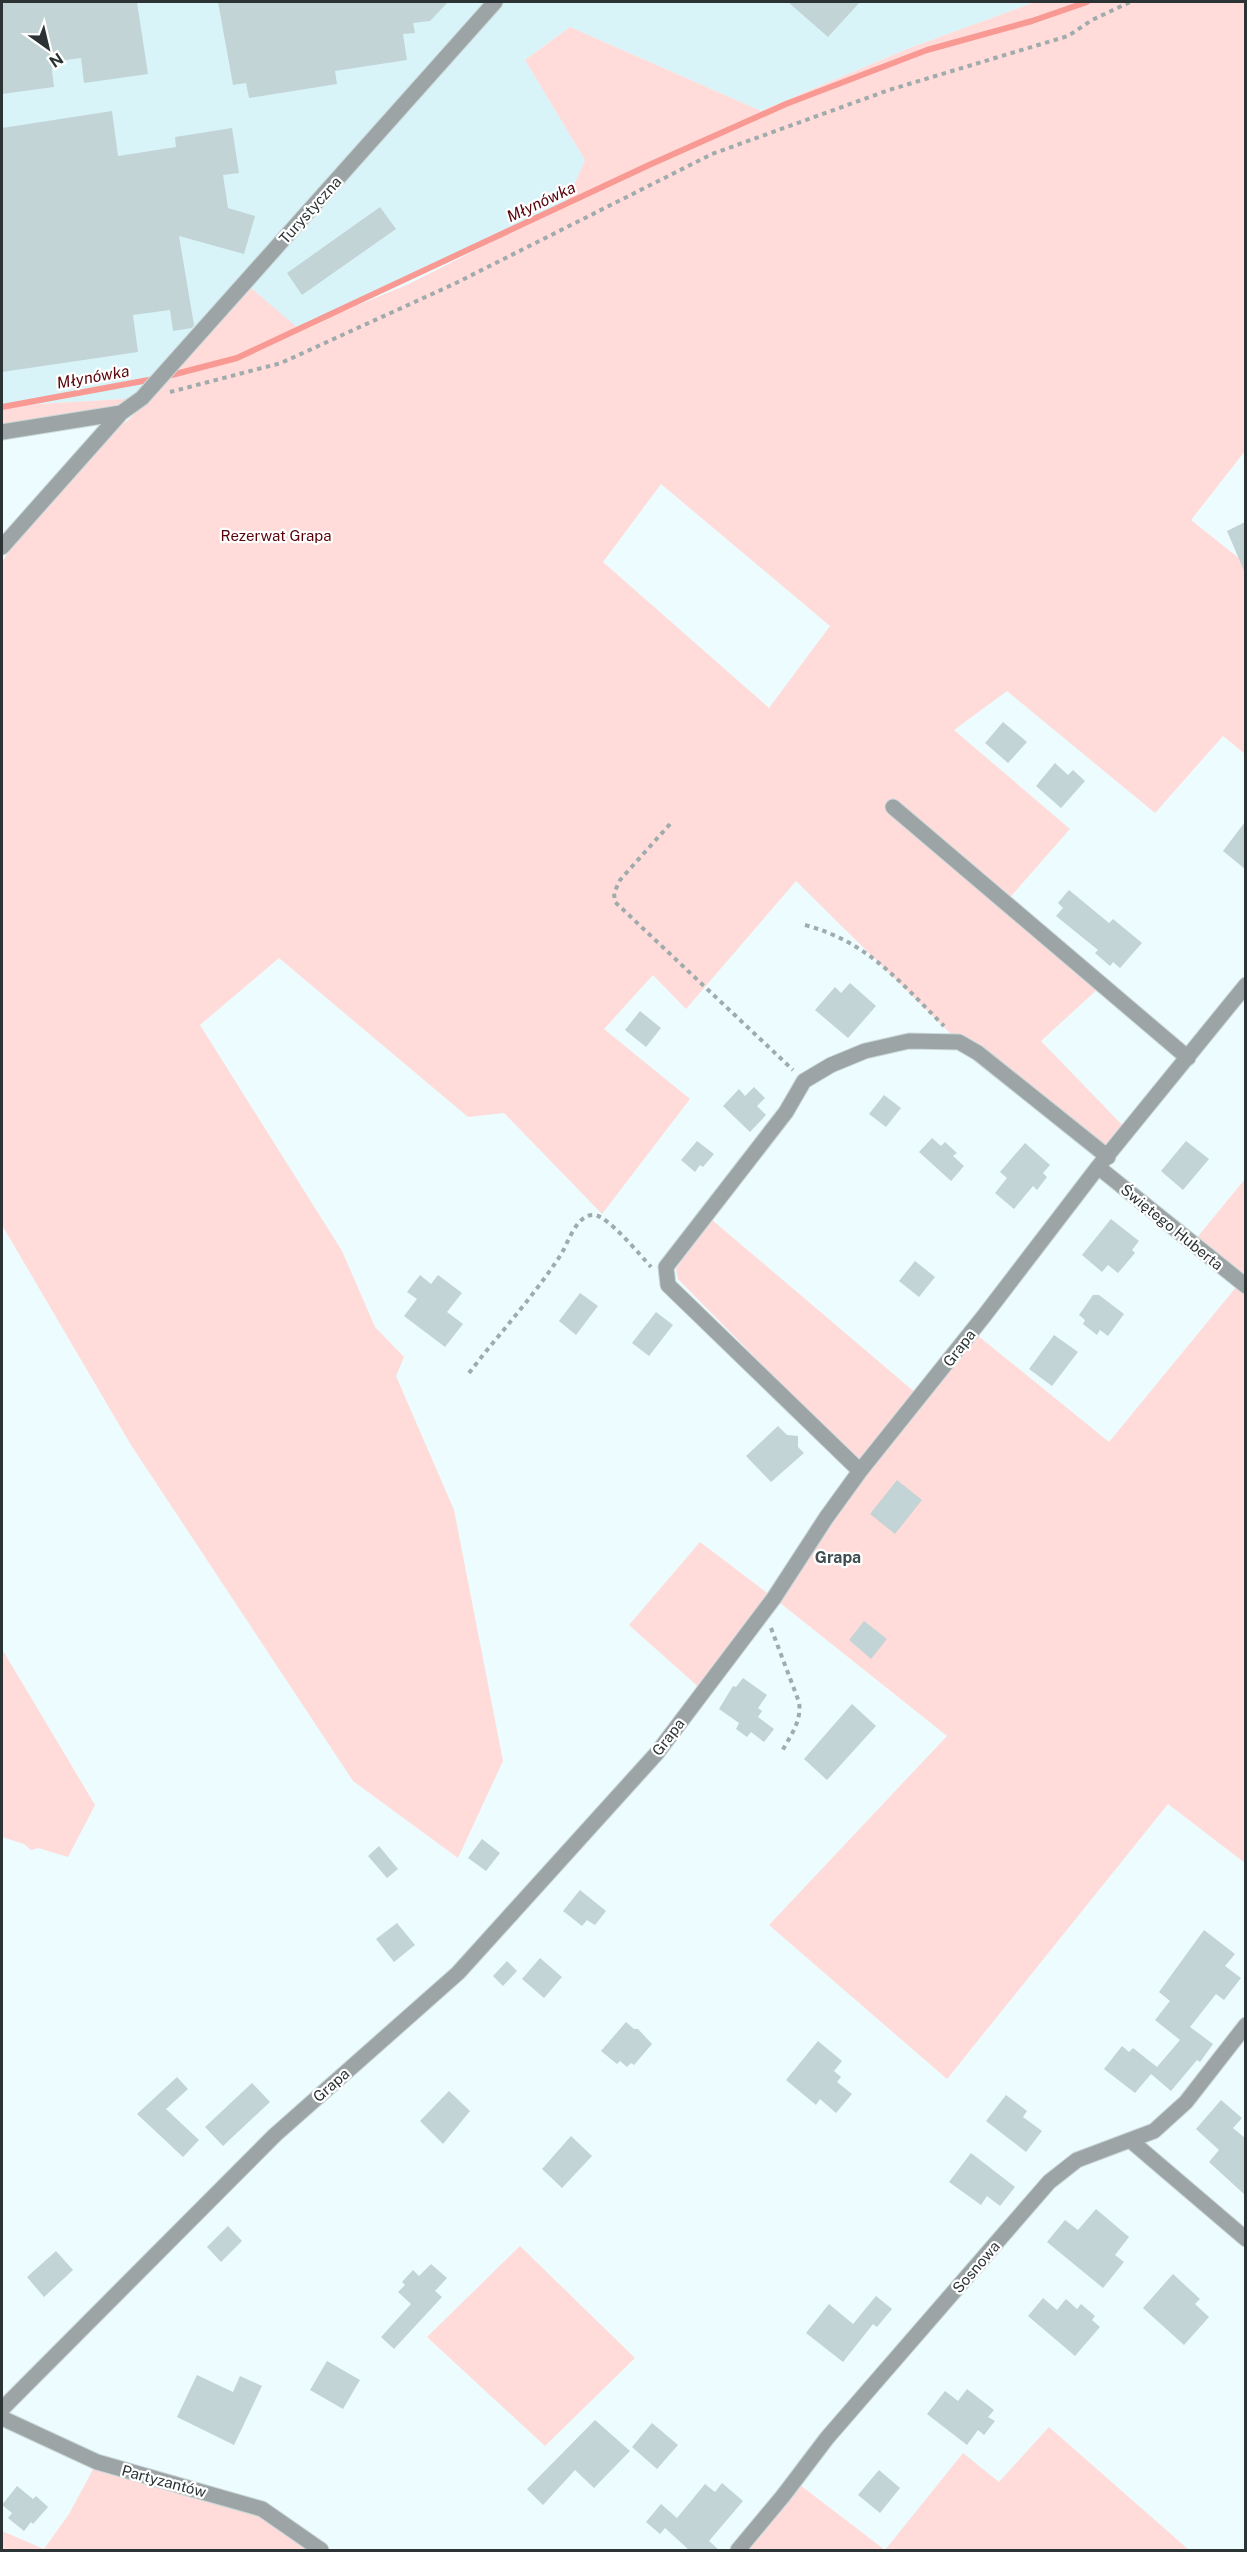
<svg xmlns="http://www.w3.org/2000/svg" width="1247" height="2552" viewBox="0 0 1247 2552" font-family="'Public Sans',sans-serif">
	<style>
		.built { fill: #d9f4f9 }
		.green { fill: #ffdcd9; fill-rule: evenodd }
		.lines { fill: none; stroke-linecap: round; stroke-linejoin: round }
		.stream { stroke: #f89a93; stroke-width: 6 }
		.building { fill: #c2d4d6 }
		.minor-casing { stroke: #cad8da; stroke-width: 17 }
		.path { stroke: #9fabac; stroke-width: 4; stroke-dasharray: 4.5 4.5; stroke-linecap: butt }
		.minor { stroke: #9da4a5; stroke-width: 15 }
		.labels { text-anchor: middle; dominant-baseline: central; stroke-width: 4.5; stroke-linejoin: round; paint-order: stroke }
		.street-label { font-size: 15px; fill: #2c3334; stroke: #fff }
		.park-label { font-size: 15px; fill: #58030a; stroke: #fff }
		.water-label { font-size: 16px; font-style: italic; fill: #5a040b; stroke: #fff }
		.neighbourhood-label { font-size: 16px; font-weight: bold; fill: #3f4e50; stroke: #fff }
	</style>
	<rect width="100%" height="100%" fill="#edfcfe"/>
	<!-- built -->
	<path class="built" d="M2,2H1035L907,49L761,111L570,27L525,60L585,160L566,204L298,329L142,398L2,406Z"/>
	<!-- green -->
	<path class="green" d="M1035,2H1245V451L1191,520L1245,563V754L1223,736L1155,813L1007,691L954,730L1070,829L1005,903L1102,985L1041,1041L1128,1131L1108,1157L959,1042L796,881L686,1009L653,975L604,1029L690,1099L602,1214L504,1113L468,1117L279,958L200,1025L342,1251L375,1327L404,1357L396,1376L454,1510L503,1761L458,1858L353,1781L131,1445L2,1225V562L34,514L90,446L127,421L153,396L245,283L299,329L407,285L566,204L585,160L525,60L570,27L761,111L907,49ZM661,484L830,626L769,708L603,562Z
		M142,398L121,413L2,432V406Z
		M1245,1179V1280L1195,1240Z
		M711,1219L917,1394L860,1464L678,1279L676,1269Z
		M1237,1286L1245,1294V1863L1168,1804L947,2079L769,1925L947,1736L774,1598L703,1691L629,1625L700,1542L774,1598L832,1518L977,1335L1109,1442Z
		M2,1649L95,1805L68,1857L38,1848L31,1850L24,1844L2,1837Z
		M520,2246L635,2358L545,2446L427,2337Z
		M1049,2427L1189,2550H744L800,2485L885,2550L963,2453L999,2482Z
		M97,2462L246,2509L281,2527L307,2550H2V2531L44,2549L69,2514Z"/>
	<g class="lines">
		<!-- stream -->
		<path class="stream" d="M164,377L237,358L649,165L786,104L927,50L1032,21L1087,2
			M2,407L154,379"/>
	</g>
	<!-- building -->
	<path class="building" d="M2,2H137L148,74L84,83L81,58L51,62L54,87L2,94Z
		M218,2H448L430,21L413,23L415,33L403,34L407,60L335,71L337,84L249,98L246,83L233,85Z
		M788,2H860L828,37Z
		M112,111L118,156L176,147L175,137L232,128L239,173L223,175L228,208L255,216L244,254L179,236L194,325L192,328L173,331L170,310L133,315L138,352L2,372V128Z
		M380,207L396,229L302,295L287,273Z
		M1245,522V573L1227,531Z
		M1003,722L1027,742L1008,763L985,743Z
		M1055,763L1068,775L1073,770L1085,781L1061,808L1036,786Z
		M1245,822V869L1223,851Z
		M1069,890L1109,923L1113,919L1142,943L1120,968L1113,962L1110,966L1095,953L1098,950L1056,916L1063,908L1058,903Z
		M850,983L876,1006L848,1038L815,1010L835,987L841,993Z
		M640,1011L661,1028L646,1047L625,1030Z
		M754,1087L765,1098L757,1106L766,1115L750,1132L723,1106L739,1089L745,1096Z
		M884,1095L901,1108L886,1127L869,1114Z
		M932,1138L941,1146L945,1142L957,1153L953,1156L964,1166L951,1181L919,1152Z
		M697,1141L714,1154L703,1167L700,1165L695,1172L681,1160Z
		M1186,1141L1209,1159L1183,1190L1161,1171Z
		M1025,1143L1050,1165L1043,1173L1047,1177L1037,1190L1033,1186L1014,1209L995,1193L1007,1178L1000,1172Z
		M1111,1219L1139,1241L1132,1250L1135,1253L1118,1273L1108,1265L1102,1272L1082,1255Z
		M915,1261L935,1277L919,1297L899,1281Z
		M420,1275L431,1284L438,1275L462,1293L447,1312L463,1324L445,1347L404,1316L417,1299L407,1292Z
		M580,1293L598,1306L576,1335L559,1321Z
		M1093,1295H1099L1124,1314L1108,1336L1100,1330L1097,1335L1083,1324L1085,1320L1079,1315Z
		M656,1312L673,1325L649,1356L632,1343Z
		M1054,1335L1078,1352L1052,1386L1029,1369Z
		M778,1426L787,1435L798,1436V1447L804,1453L771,1482L746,1456Z
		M897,1480L922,1500L895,1534L870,1514Z
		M864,1621L887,1639L871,1659L849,1640Z
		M743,1678L767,1695L758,1708L762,1711L758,1717L774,1729L764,1742L751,1732L747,1737L736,1729L739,1723L719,1709L733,1686L736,1687Z
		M852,1704L876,1726L827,1780L804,1759Z
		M482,1839L500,1853L486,1871L468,1858Z
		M379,1846L398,1869L387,1878L368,1856Z
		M580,1890L606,1911L595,1925L587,1920L582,1926L563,1911Z
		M397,1923L415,1945L394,1962L376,1939Z
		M1204,1930L1235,1954L1225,1966L1241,1978L1224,2000L1216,1994L1190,2027L1213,2044L1200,2062L1197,2060L1171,2091L1151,2074L1180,2040L1155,2020L1170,2001L1159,1992Z
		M540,1958L562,1977L544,1998L522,1979Z
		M507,1961L517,1971L503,1986L493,1976Z
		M626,2022L634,2029H638L652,2044L634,2065L631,2063L627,2067L620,2061L617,2064L601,2051Z
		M818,2041L842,2061L834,2071L841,2077L837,2082L852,2094L836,2113L820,2099L816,2105L786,2080Z
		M1122,2046L1129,2052L1133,2048L1157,2067L1135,2093L1104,2069Z
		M177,2077L188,2089L166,2109L199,2140L183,2157L137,2114Z
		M252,2083L270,2102L223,2146L205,2127Z
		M449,2091L470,2111L443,2144L420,2121Z
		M1006,2095L1027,2111L1023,2117L1042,2131L1026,2152L986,2121Z
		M1221,2100L1242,2118L1233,2128L1245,2138V2195L1209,2162L1219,2150L1196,2129Z
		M571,2136L592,2156L562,2188L542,2169Z
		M971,2153L1015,2187L1000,2206L987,2196L981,2205L949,2182Z
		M1096,2209L1129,2237L1115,2255L1124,2262L1103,2288L1047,2242L1065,2220L1078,2230Z
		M228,2226L242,2241L221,2262L207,2247Z
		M56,2251L73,2270L44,2297L27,2277Z
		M431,2264L447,2278L435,2291L442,2297L394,2349L381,2337L411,2304L398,2292L405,2285L402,2282L413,2270L419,2276Z
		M1173,2274L1200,2299L1195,2304L1209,2317L1184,2345L1143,2308Z
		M876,2296L892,2309L877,2327L873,2324L843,2362L806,2333L829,2304L853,2324Z
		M1043,2298L1057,2310L1066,2299L1077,2309L1081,2304L1095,2316L1092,2320L1100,2327L1075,2356L1028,2316Z
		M327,2361L360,2380L343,2409L310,2390Z
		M197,2375L233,2392L240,2376L262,2386L234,2445L177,2417Z
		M967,2389L994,2410L988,2417L995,2421L984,2435L978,2430L967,2445L927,2414L945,2391L958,2401Z
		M595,2420L630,2451L594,2488L575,2470L543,2505L527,2489Z
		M652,2423L678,2445L657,2469L632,2447Z
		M879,2470L900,2488L880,2513L858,2495Z
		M722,2483L743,2501L709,2541L719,2550H689L665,2528L660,2534L646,2522L661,2504L677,2518L705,2484L715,2492Z
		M17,2486L33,2499L36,2496L48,2507L33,2524L31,2522L24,2531L8,2518L12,2513L2,2505Z"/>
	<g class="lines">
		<defs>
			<path id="minor" d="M2,432L121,413L142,398L495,2
				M2,547L121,413
				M893,807L1188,1058
				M1098,1167L1246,1286
				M860,1471L668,1285L666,1267L786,1112L804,1081L831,1065L865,1051L909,1041L959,1042L978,1053L1108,1157
				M1130,2140L1246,2239
				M2,2409L275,2135L458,1973L657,1753L774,1598L826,1518L860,1471L984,1316L1098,1167L1246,985
				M2,2418L97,2462L262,2509L321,2550
				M738,2550L783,2496L827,2438L1049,2182L1077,2160L1154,2131L1186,2102L1246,2025"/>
		</defs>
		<!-- minor casing -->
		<use href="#minor" class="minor-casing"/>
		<!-- path -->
		<path class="path" d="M170,392L281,363L454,284L712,154L889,90L1068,36L1092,20L1130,2
			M670,824L620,880L614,893L615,902L793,1070
			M805,925C868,942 899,981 944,1026
			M469,1373C499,1334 533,1297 560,1256C568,1244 576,1214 594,1215C607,1215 641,1256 651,1267
			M771,1628L799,1702C802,1722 790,1736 781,1753"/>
		<!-- minor -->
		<use href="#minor" class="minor"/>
	</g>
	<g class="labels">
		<!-- street labels -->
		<g class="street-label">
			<text transform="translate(310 210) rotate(-48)">Turystyczna</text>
			<text transform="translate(1172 1227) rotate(39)">Świętego Huberta</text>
			<text transform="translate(959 1348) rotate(-52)">Grapa</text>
			<text transform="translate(668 1737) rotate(-52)">Grapa</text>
			<text transform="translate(331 2085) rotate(-41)">Grapa</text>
			<text transform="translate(976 2267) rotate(-49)">Sosnowa</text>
			<text transform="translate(164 2481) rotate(15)">Partyzantów</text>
		</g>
		<!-- park labels -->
		<g class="park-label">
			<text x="276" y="535">Rezerwat Grapa</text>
		</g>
		<!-- water labels -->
		<g class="water-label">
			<text transform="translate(541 202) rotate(-25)">Młynówka</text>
			<text transform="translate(93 377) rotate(-10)">Młynówka</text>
		</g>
		<!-- neighbourhood labels -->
		<g class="neighbourhood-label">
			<text x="838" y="1557">Grapa</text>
		</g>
	</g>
	<!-- border -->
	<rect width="1247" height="2552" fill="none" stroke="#2c3334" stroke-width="6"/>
	<!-- north arrow -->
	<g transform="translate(48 48) rotate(146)" stroke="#ffffff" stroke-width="4.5" paint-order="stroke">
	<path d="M0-4.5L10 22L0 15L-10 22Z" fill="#2c3334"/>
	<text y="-9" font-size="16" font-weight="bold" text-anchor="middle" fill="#2c3334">N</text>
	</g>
</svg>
